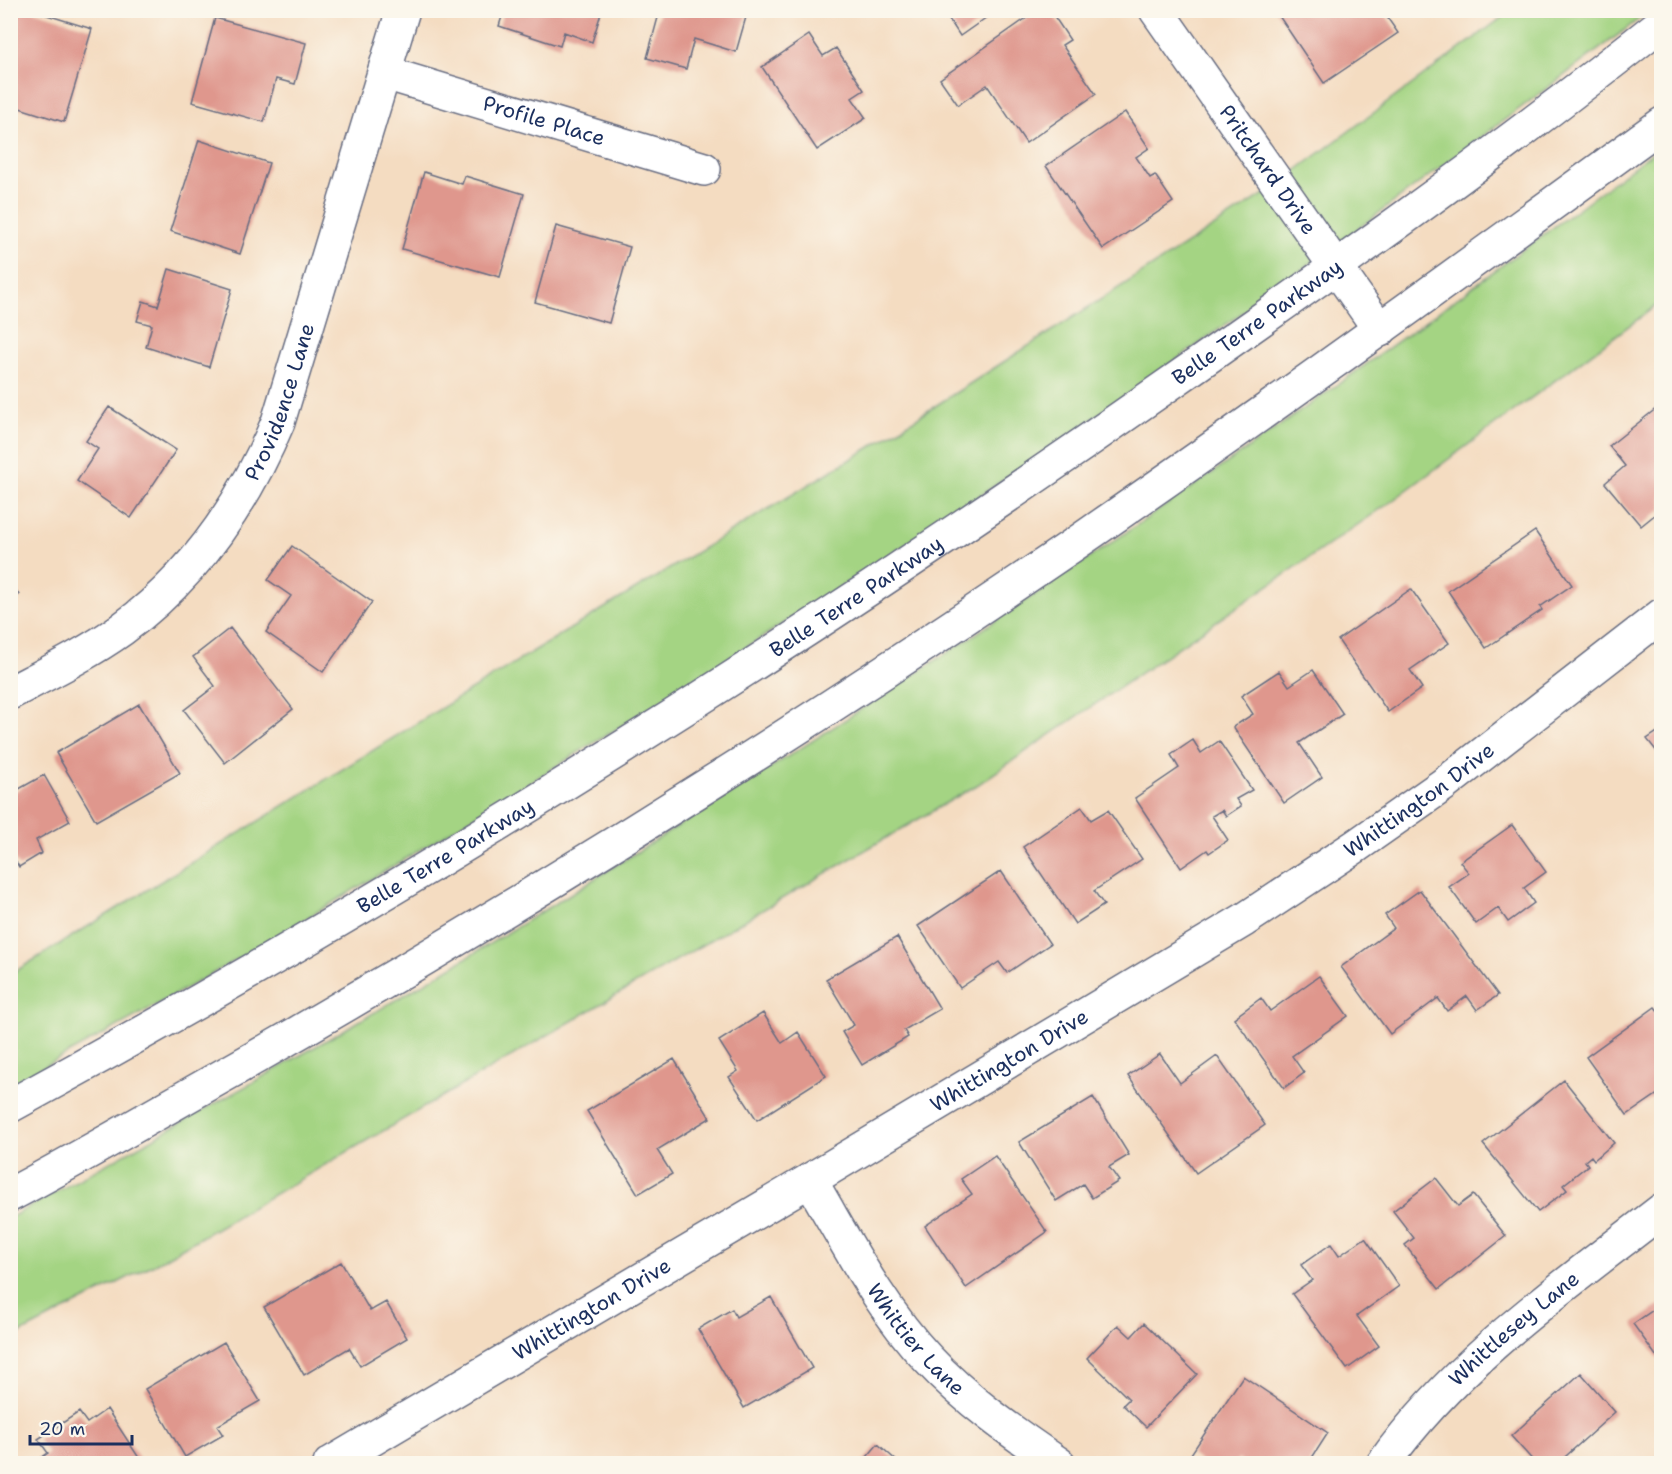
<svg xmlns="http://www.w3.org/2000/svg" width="1672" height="1474" viewBox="0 0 1672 1474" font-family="'Shantell Sans',sans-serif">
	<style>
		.green { fill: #a4d483; stroke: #608270; stroke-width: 1.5 }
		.building { fill: #df978d }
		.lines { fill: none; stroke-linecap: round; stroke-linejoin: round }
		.minor-casing { stroke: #676c81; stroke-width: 36 }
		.major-casing { stroke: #676c81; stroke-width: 36 }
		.minor { stroke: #fff; stroke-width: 33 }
		.major { stroke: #fff; stroke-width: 33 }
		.labels { text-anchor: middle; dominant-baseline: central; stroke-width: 6; stroke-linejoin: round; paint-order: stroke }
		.street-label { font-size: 21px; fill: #1b2f5e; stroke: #fbf7ec }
	</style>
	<rect width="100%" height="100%" fill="#fbf7ec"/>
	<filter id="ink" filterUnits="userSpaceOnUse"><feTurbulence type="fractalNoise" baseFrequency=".0167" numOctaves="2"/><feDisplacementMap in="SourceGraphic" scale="12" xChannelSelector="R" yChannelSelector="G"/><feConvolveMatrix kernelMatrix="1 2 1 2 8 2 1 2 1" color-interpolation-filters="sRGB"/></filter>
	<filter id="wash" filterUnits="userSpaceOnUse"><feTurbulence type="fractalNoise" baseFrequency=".008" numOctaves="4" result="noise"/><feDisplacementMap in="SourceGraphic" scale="24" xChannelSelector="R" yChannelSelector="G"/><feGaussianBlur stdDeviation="1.35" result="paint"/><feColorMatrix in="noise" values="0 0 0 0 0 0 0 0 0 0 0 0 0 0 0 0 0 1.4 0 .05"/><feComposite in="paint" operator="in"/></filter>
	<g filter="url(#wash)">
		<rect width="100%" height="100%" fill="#f4dcc1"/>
		<!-- green -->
		<path class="green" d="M1511,11H1650C1411,190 1172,370 922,534C710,673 494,806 277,936C190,988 99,1036 11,1085V974L537,649L887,437L1263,195Z
			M1661,146V302L1388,504L977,785L160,1261L11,1338V1217C126,1153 242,1090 356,1023C476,954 593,880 710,806C1037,600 1354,380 1661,146Z"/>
		<g id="blocks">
			<!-- building -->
			<path class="building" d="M10,10H31L92,29L64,122L10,105Z
				M504,10H602L592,42L564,32L560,46L499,26Z
				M660,10H748L736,52L694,39L686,69L647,58Z
				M943,10H997L960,36Z
				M1038,10H1050L1070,40L1062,45L1096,94L1026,143L987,85L958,105L940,79Z
				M1275,10H1382L1398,33L1324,83Z
				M215,18L306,43L295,84L276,79L264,122L192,102Z
				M809,35L823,56L836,48L864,90L852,98L866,118L817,150L762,67Z
				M1125,112L1149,148L1136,157L1150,178L1155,175L1173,202L1103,249L1046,166Z
				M199,140L269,163L240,254L170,231Z
				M424,172L462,184L465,176L524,194L500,277L402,249Z
				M556,226L630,247L609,323L535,302Z
				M169,269L232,289L209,367L146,347L152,325L137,321L143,301L158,306Z
				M1662,404V509L1641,526L1605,483L1625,466L1609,446Z
				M109,407L176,450L131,518L77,481L98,449L86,441Z
				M1535,531L1572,585L1540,607L1542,610L1486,648L1448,591Z
				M292,546L372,602L323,672L266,632L291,596L268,580Z
				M10,580L19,595L10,600Z
				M1411,589L1449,643L1410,670L1422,688L1388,712L1338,640Z
				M230,628L293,709L225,763L184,710L215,686L193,657Z
				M1313,670L1343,714L1299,743L1322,777L1284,803L1233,727L1253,714L1241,696L1279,671L1289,686Z
				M139,704L180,773L96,821L56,753Z
				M1662,729V758L1647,739Z
				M1193,740L1201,753L1219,741L1252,790L1236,799L1241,806L1226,816L1222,810L1212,816L1228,840L1209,853L1207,850L1181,868L1135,798L1179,768L1171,755Z
				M44,775L70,821L36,840L42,853L19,867L10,852V794Z
				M1082,807L1091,820L1108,810L1142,859L1094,891L1104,905L1075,924L1023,847Z
				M1512,825L1546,872L1524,888L1534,903L1508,922L1498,908L1476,924L1449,887L1469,873L1460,862Z
				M1001,871L1050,944L1007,973L999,962L960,988L918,926Z
				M1420,890L1498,995L1477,1010L1467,996L1447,1011L1438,998L1390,1034L1341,967L1394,928L1385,915Z
				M897,937L940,1009L904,1030L908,1037L862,1065L842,1032L854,1025L826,979Z
				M1319,976L1348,1016L1292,1056L1304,1073L1284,1088L1234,1018L1261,998L1270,1011Z
				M1655,1007L1662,1016V1091L1627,1115L1586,1057Z
				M763,1013L782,1043L798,1032L826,1076L757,1120L729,1077L738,1071L719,1041Z
				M1160,1054L1180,1083L1217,1056L1265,1125L1196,1173L1128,1076Z
				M674,1059L710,1118L657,1150L672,1174L638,1194L587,1111Z
				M1564,1080L1614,1143L1594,1160L1591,1156L1585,1161L1588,1165L1563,1185L1567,1190L1538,1212L1483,1144Z
				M1093,1097L1129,1155L1109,1167L1119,1181L1092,1198L1083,1184L1056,1201L1019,1142Z
				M995,1156L1047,1232L966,1288L925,1226L972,1194L961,1179Z
				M1436,1178L1458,1206L1473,1195L1506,1236L1439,1289L1405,1245L1414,1238L1393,1211Z
				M1365,1238L1399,1286L1357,1316L1379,1346L1347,1369L1292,1294L1312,1280L1301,1265L1331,1244L1339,1256Z
				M341,1262L370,1311L386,1302L407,1338L360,1366L349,1348L304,1375L264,1307Z
				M771,1297L812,1368L744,1408L698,1329L732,1309L736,1317Z
				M1662,1304V1364L1633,1324Z
				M1144,1323L1197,1374L1146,1427L1123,1405L1129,1399L1087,1358L1118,1325L1131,1337Z
				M224,1342L260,1401L217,1426L223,1435L185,1457L145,1389Z
				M1581,1373L1615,1412L1557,1464H1536L1511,1436Z
				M1243,1376L1328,1433L1308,1464H1245L1238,1459L1234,1464H1204L1191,1454Z
				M107,1409L143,1464H32L48,1453L38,1439L79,1412L87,1423Z
				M878,1444L900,1464H861Z"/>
		</g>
	</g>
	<g filter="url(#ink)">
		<use href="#blocks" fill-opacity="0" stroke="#676c81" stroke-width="1.5"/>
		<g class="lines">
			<defs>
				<g id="minor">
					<path id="s1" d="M1156,10L1380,330"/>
					<path id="s2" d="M385,73L704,169"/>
					<path id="s3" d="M10,693C48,673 87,654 122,629C193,577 244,503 278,422L403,10"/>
					<path id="s4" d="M810,1180C846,1241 879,1307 928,1359C966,1400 1013,1433 1059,1464"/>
					<path id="s5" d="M330,1464L810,1180L1244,920L1356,846L1443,785L1662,615"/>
					<path id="s6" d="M1383,1464C1456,1361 1563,1287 1662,1210"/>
				</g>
				<g id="major">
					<path id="s7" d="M10,1106C410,889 793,648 1165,387C1333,270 1501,151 1662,23"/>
					<path d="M10,1195C86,1155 160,1111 235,1069C524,904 807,727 1082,539C1278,404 1470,264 1662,124"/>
				</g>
			</defs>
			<!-- minor casing -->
			<use href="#minor" class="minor-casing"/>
			<!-- major casing -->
			<use href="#major" class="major-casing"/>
			<!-- minor -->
			<use href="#minor" class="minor"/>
			<!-- major -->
			<use href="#major" class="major"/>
		</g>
	</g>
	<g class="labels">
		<!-- street labels -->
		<g class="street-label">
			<text stroke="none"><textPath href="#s2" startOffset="166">Profile Place</textPath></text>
			<text stroke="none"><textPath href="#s1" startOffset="195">Pritchard Drive</textPath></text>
			<text stroke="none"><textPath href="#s7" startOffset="1474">Belle Terre Parkway</textPath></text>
			<text stroke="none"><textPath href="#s3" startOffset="411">Providence Lane</textPath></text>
			<text stroke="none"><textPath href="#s7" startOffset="988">Belle Terre Parkway</textPath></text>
			<text stroke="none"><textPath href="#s5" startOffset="1276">Whittington Drive</textPath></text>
			<text stroke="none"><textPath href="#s7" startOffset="502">Belle Terre Parkway</textPath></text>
			<text stroke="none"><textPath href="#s5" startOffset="790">Whittington Drive</textPath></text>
			<text stroke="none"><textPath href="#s5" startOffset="304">Whittington Drive</textPath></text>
			<text stroke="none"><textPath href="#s6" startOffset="189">Whittlesey Lane</textPath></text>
			<text stroke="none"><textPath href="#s4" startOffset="192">Whittier Lane</textPath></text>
		</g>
	</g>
	<!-- margin -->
	<rect width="1672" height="1474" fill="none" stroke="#fbf7ec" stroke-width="36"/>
	<!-- scale -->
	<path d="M30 1435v9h102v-9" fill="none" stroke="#1b2f5e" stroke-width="3"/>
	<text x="39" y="1435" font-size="18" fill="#1b2f5e" stroke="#fbf7ec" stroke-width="4.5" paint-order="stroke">20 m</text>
</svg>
